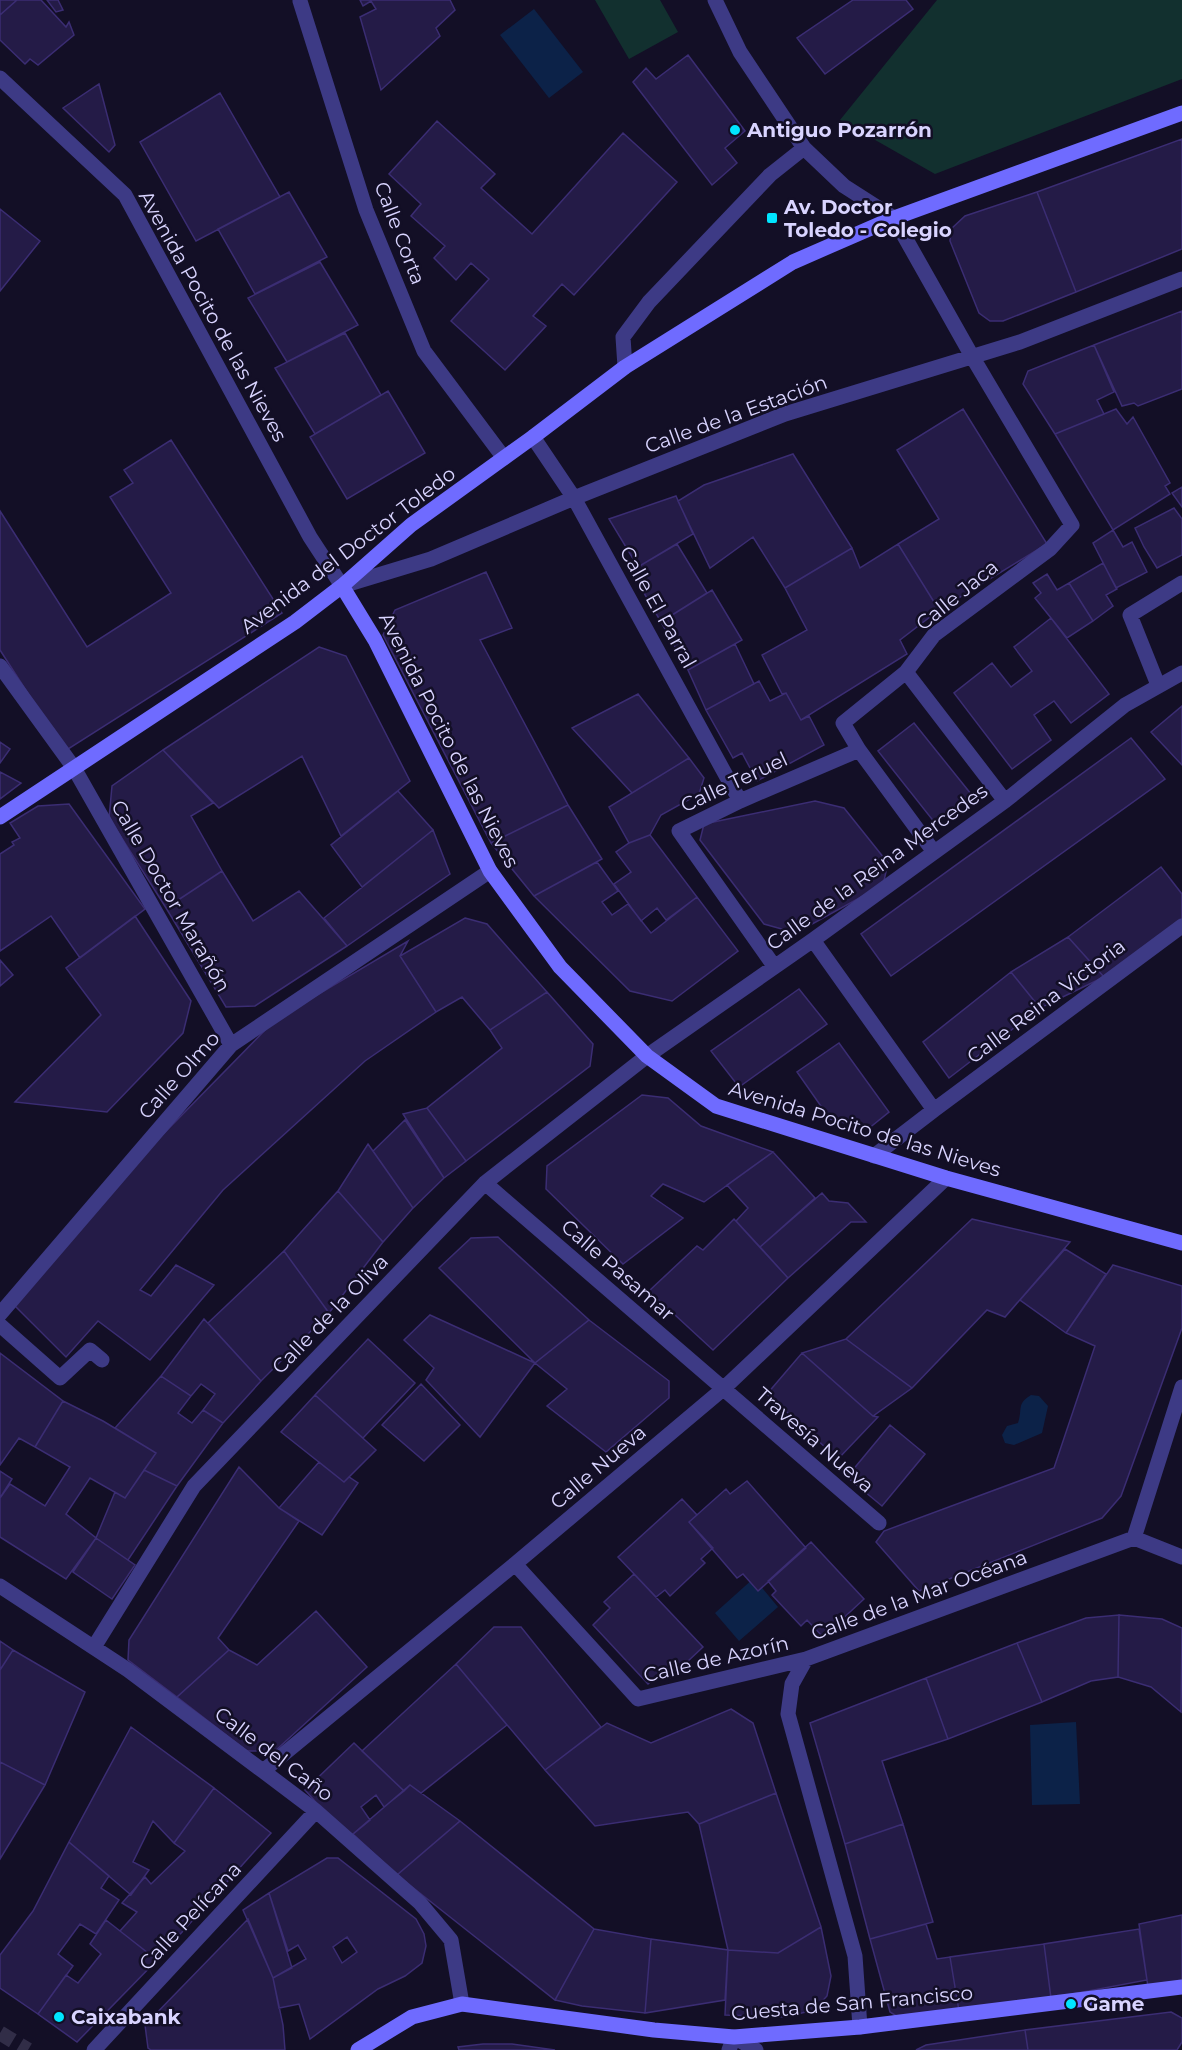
<svg xmlns="http://www.w3.org/2000/svg" width="1182" height="2050" viewBox="0 0 1182 2050" font-family="Montserrat,sans-serif">
	<style>
		.green { fill: #12302f }
		.water { fill: #0c2248 }
		.building { fill: #241b47; stroke: #3b2d73; stroke-width: 1.5; fill-rule: evenodd }
		.lines { fill: none; stroke-linecap: round; stroke-linejoin: round }
		.secondary-tunnel { stroke: #312d47; stroke-width: 15; stroke-dasharray: 15 8; stroke-linecap: butt }
		.street { stroke: #3d3a85; stroke-width: 15 }
		.secondary { stroke: #6f6bff; stroke-width: 15 }
		.poi-dot { fill: #00e5ff; stroke: #130f26; stroke-width: 2 }
		.labels { text-anchor: middle; dominant-baseline: central; stroke-width: 5; stroke-linejoin: round; paint-order: stroke }
		.poi-label { font-size: 20px; font-weight: bold; fill: #d9d4ff; stroke: #130f26; text-anchor: start }
		.street-label { font-size: 20px; fill: #d9d4ff; stroke: #130f26 }
	</style>
	<rect width="100%" height="100%" fill="#130f26"/>
	<!-- green -->
	<path class="green" d="M595,0H660L678,32L629,59Z
		M937,0H1182V79L935,174L840,120Z"/>
	<!-- water -->
	<path class="water" d="M534,9L583,72L549,98L500,35Z
		M1031,1395L1039,1396L1048,1406L1042,1433L1014,1445L1005,1443L1002,1435L1007,1426L1018,1423C1023,1409 1016,1404 1031,1395Z
		M754,1578L778,1607L739,1641L715,1613Z
		M1076,1722L1080,1804L1032,1805L1030,1725Z"/>
	<!-- building -->
	<path class="building" d="M0,0H17L0,15Z
		M17,0H41L66,27L69,22L74,35L38,65L30,59L25,64L0,40V15Z
		M47,0H58L63,10L56,12Z
		M360,0H450L455,10L436,28L440,36L381,90L360,17L376,9L371,1L363,6Z
		M853,0H906L913,9L825,74L797,38Z
		M688,55L745,131L725,148L737,163L712,185L633,82L646,68L656,79Z
		M99,84L115,145L109,152L63,108Z
		M220,93L280,197L196,241L140,142Z
		M437,121L495,174L481,188L532,234L623,133L677,182L574,295L562,284L533,316L546,326L505,370L451,321L489,279L471,263L456,280L434,258L445,246L411,216L421,204L389,174Z
		M1182,139V249L1076,292L1037,192Z
		M289,192L327,257L255,294L218,229Z
		M1037,192L1076,292L1003,321H990L979,313L950,241L951,229L965,216Z
		M0,209L40,241L0,291Z
		M320,262L358,325L287,362L248,298Z
		M1182,311V389L1138,406L1134,403L1122,406L1094,345Z
		M345,333L381,395L315,434L275,368Z
		M1094,345L1114,392L1097,400L1104,414L1055,434L1023,384L1028,371Z
		M388,391L425,453L347,499L310,437Z
		M963,409L1047,544L939,610L898,544L939,519L897,450Z
		M1116,409L1127,424L1133,417L1170,483L1165,486L1170,494L1113,530L1055,434Z
		M171,440L282,613L65,751L0,650V511L87,647L171,593L110,497L133,483L124,470Z
		M793,454L852,548L785,588L753,537L710,568L678,501L704,485Z
		M1182,487V507L1172,493Z
		M676,496L693,534L638,567L609,519Z
		M1174,508L1182,519V555L1157,568L1144,547L1135,528Z
		M1113,530L1123,547L1132,542L1147,572L1116,588L1093,543Z
		M677,544L707,593L661,622L631,571Z
		M898,544L939,610L900,640L907,654L801,720L786,693L782,694L762,655L807,630L785,588L852,548L860,568Z
		M1103,563L1117,589L1106,595L1113,606L1093,621L1069,583Z
		M486,572L512,628L480,640L568,805L491,843L383,635L395,610Z
		M1047,574L1057,590L1069,583L1093,621L1067,638L1035,598L1041,593L1033,583Z
		M712,590L742,640L688,670L661,622Z
		M1051,618L1109,694L1071,723L1054,701L1034,715L1051,740L1012,769L954,693L992,663L1011,687L1032,671L1014,647Z
		M735,644L754,684L706,710L688,670Z
		M319,647L346,656L410,781L341,836L302,756L219,808L163,750Z
		M759,681L770,701L786,693L801,720L809,716L824,745L757,781L742,753L733,758L706,710Z
		M638,694L689,758L632,793L572,728Z
		M1182,706V765L1151,732Z
		M914,723L971,794L935,823L878,751Z
		M1131,738L1165,779L891,976L861,934Z
		M0,742L10,749L0,763Z
		M163,750L213,803L191,816L222,871L166,908L109,818L112,786Z
		M689,758L704,778L699,794L661,815L650,835L629,843L609,807Z
		M0,772L21,783L0,799Z
		M398,791L433,830L362,887L331,845Z
		M815,801L844,808L888,863L883,885L796,933L764,924L700,840L704,824Z
		M69,804L145,909L80,958L51,916L0,951V854L14,845L12,842L20,838L10,823L38,806Z
		M568,805L602,859L534,896L491,843Z
		M433,830L450,874L347,946L324,918Z
		M650,835L697,897L666,920L657,908L641,921L614,884L631,872L616,852L629,843Z
		M597,862L618,891L602,902L612,915L628,904L651,933L697,897L738,951L672,1001L630,991L534,896Z
		M1161,867L1182,894V919L1104,977L1068,937Z
		M222,871L253,921L299,891L347,946L255,1006L226,1007L166,908Z
		M135,916L191,1001L183,1033L107,1112L15,1102L101,1015L66,968Z
		M465,918L487,924L547,992L490,1030L462,997L436,1012L400,956Z
		M1068,937L1104,977L1040,1008L1011,972Z
		M408,941L400,956L436,1012L365,1061L223,1190L140,1290L151,1296L176,1265L214,1285L150,1360L98,1321L66,1357L15,1306L125,1173L275,1020Z
		M0,960L13,975L0,986Z
		M1011,972L1040,1008L949,1078L923,1042Z
		M799,989L827,1024L739,1087L711,1051Z
		M547,992L593,1044L590,1066L466,1161L427,1108L502,1048L490,1030Z
		M839,1043L889,1112L868,1129L830,1119L797,1072Z
		M642,1095L668,1098L701,1126L773,1152L704,1202L663,1184L651,1196L683,1218L623,1264L546,1189L547,1166Z
		M427,1108L466,1161L444,1178L403,1114Z
		M405,1120L444,1178L413,1208L373,1151Z
		M368,1144L413,1208L383,1242L338,1191Z
		M773,1152L815,1198L760,1247L736,1221L748,1208L727,1185Z
		M338,1191L383,1242L329,1313L284,1251Z
		M822,1193L829,1201L848,1203L866,1222H851L788,1278L760,1247Z
		M734,1219L788,1278L713,1350L649,1291L697,1246L703,1250Z
		M972,1219L1070,1242L1005,1317L987,1310L912,1388L846,1339Z
		M498,1237L589,1320L535,1363L439,1268L471,1238Z
		M1065,1249L1106,1274L1066,1333L1020,1300Z
		M284,1251L329,1313L261,1381L208,1323Z
		M1113,1265L1182,1286V1328L1121,1496L1102,1518L919,1591L876,1542L884,1531L1054,1468L1095,1346L1066,1333Z
		M430,1315L535,1363L480,1437L426,1380L434,1368L404,1340Z
		M204,1319L261,1381L223,1423L203,1410L215,1394L201,1384L191,1396L161,1376Z
		M589,1320L669,1381V1398L606,1452L547,1406L567,1389L535,1363Z
		M368,1339L415,1383L363,1438L315,1395Z
		M846,1339L912,1388L873,1416L802,1353Z
		M0,1353L63,1401L35,1447L19,1438L0,1465Z
		M802,1353L873,1416L878,1417L838,1459L767,1394Z
		M161,1376L191,1396L178,1413L192,1423L203,1410L223,1423L177,1486L144,1470L156,1453L115,1428Z
		M421,1384L460,1425L424,1461L382,1425Z
		M315,1395L376,1450L344,1482L281,1432Z
		M63,1401L103,1421L156,1453L125,1498L90,1478L66,1514L96,1538L66,1579L0,1537V1498L10,1484L45,1506L70,1467L35,1447Z
		M890,1425L925,1454L882,1506L847,1477Z
		M319,1462L344,1482L349,1477L358,1483L322,1535L279,1508Z
		M239,1467L279,1508L299,1521L218,1638L229,1650L177,1697L128,1660L129,1640Z
		M144,1470L177,1486L128,1560L96,1538L115,1492L125,1498Z
		M0,1471L12,1479L0,1498Z
		M747,1481L806,1548L758,1591L743,1574L737,1578L689,1522L726,1489L730,1494Z
		M682,1499L697,1515L689,1522L713,1548L701,1559L705,1563L670,1596L665,1590L656,1597L618,1557Z
		M96,1538L135,1565L112,1599L73,1572Z
		M811,1542L864,1599L823,1637L807,1620L801,1626L772,1595L776,1591L768,1581Z
		M634,1574L703,1647L670,1678L663,1671L648,1684L593,1625L610,1608L604,1602Z
		M316,1611L367,1667L275,1751H247L177,1697L229,1650L257,1665Z
		M1119,1615L1118,1677L1091,1681L1042,1702L1017,1643L1086,1618Z
		M1119,1615L1162,1619L1182,1628L1181,1712L1151,1687L1118,1677Z
		M494,1627H521L601,1727L545,1770L456,1664Z
		M0,1641L13,1650L0,1670Z
		M1017,1643L1042,1702L948,1739L926,1678Z
		M13,1650L85,1692L45,1785L0,1762V1670Z
		M456,1664L507,1725L421,1793L410,1785L404,1791L362,1751Z
		M926,1678L948,1739L882,1761L903,1824L845,1844L810,1723Z
		M731,1709L753,1723L776,1793L699,1824L688,1812L595,1826L545,1770L607,1723L651,1743Z
		M131,1727L214,1788L174,1843L153,1821L133,1862L149,1870L131,1895L69,1842Z
		M354,1743L404,1791L384,1807L376,1795L361,1807L370,1820L353,1834L346,1836L305,1790Z
		M0,1762L45,1785L0,1859Z
		M410,1785L460,1821L397,1875L353,1834Z
		M214,1788L271,1833L157,1960L120,1931L137,1912L122,1903L145,1877L151,1884L185,1851L174,1843Z
		M776,1793L821,1927L778,1953L728,1950L699,1824Z
		M460,1821L594,1929L555,2000L397,1875Z
		M903,1824L933,1922L870,1939L845,1844Z
		M69,1842L109,1876L101,1888L119,1900L96,1934L80,1924L58,1954L73,1966L38,2014L0,1988V1955L33,1911Z
		M327,1858H338L416,1919L424,1934L426,1946L422,1963L405,1976L378,1989L310,2039L299,2004L279,2008L273,1978L306,1959L298,1945L288,1951L269,1893ZM347,1937L357,1952L342,1963L333,1947Z
		M269,1893L292,1968L273,1978L243,1910Z
		M1182,1915V1982L1148,1987L1139,1924Z
		M248,1919L273,1978L283,2025L285,2050H151L148,2048L145,2025Z
		M106,1920L157,1960L77,2042L38,2014L66,1975L78,1983L101,1954L90,1944Z
		M926,1924L937,1959L950,1957L959,2011L898,2017L890,2012L870,1939Z
		M821,1927L831,1976L827,1996L814,2010L785,2017L725,2015L728,1950L778,1953Z
		M594,1929L651,1939L645,2013L582,2006L555,2000Z
		M1139,1929L1147,1980L1051,1998L1044,1944Z
		M651,1939L728,1950L725,2000L645,2013Z
		M1044,1944L1051,1998L959,2011L950,1957Z
		M1171,2012L1182,2018V2042L1177,2050H1028L1025,2030Z
		M1025,2030L1028,2050H916L926,2045Z
		M483,2044H512L555,2050H459L458,2047Z"/>
	<g class="lines">
		<!-- secondary-tunnel -->
		<path class="secondary-tunnel" d="M0,2033L28,2050"/>
		<!-- street -->
		<path class="street" d="M715,0L740,52L804,148L844,186L894,218L973,358L1072,525L1050,549L934,635L906,672L843,723L859,750L934,852
			M300,1L366,210L424,351L504,458
			M0,78L125,195L310,537L342,586L431,559L574,498L785,414L1020,342L1182,279
			M625,367L623,337L649,302L770,175L804,148
			M533,437L574,498L740,801
			M0,666L74,768L231,1045
			M906,672L1005,801
			M1158,685L1130,615L1182,583
			M813,940L934,1110L874,1156
			M774,966L679,831L740,801L859,750
			M934,1110L1182,926
			M485,1183L879,1523
			M0,1314L231,1045L490,871
			M0,1325L60,1378L90,1350L102,1360
			M1134,1538L1182,1387
			M1134,1538L1182,1557
			M515,1564L638,1699L806,1659
			M0,1586L128,1670L263,1771L316,1811L420,1903L451,1940L462,2004
			M94,1647L194,1486L485,1183L647,1056L813,940L1005,801L1125,705L1182,673
			M263,1771L515,1564L723,1389L946,1178
			M860,2027L855,1956L788,1714L792,1684L806,1659L1134,1538
			M94,2050L316,1811
			M729,2050L734,2037L756,2050"/>
		<!-- secondary -->
		<path class="secondary" d="M342,586L375,640L490,871L560,967L647,1056L716,1106L946,1178L1182,1243
			M0,817L295,622L342,586L411,525L533,437L625,367L793,262L894,218L1182,113
			M358,2050L412,2017L462,2004L654,2030L734,2037L860,2027L1182,1987"/>
	</g>
	<!-- markers -->
	<g class="poi-dot">
		<circle cx="735" cy="130" r="6"/>
		<rect x="766" y="212" width="12" height="12" rx="3"/>
		<circle cx="1071" cy="2004" r="6"/>
		<circle cx="59" cy="2017" r="6"/>
	</g>
	<g class="labels">
		<!-- poi labels -->
		<g class="poi-label">
			<text x="747" y="130">Antiguo Pozarrón</text>
			<text x="784" y="207">Av. Doctor<tspan x="784" dy="23">Toledo - Colegio</tspan></text>
			<text x="1083" y="2004">Game</text>
			<text x="71" y="2017">Caixabank</text>
		</g>
		<!-- street labels -->
		<g class="street-label">
			<text transform="translate(400 233) rotate(69)">Calle Corta</text>
			<text transform="translate(213 316) rotate(61)">Avenida Pocito de las Nieves</text>
			<text transform="translate(736 414) rotate(-20)">Calle de la Estación</text>
			<text transform="translate(348 550) rotate(-37)">Avenida del Doctor Toledo</text>
			<text transform="translate(957 595) rotate(-39)">Calle Jaca</text>
			<text transform="translate(658 607) rotate(61)">Calle El Parral</text>
			<text transform="translate(449 740) rotate(63)">Avenida Pocito de las Nieves</text>
			<text transform="translate(734 782) rotate(-25)">Calle Teruel</text>
			<text transform="translate(877 867) rotate(-36)">Calle de la Reina Mercedes</text>
			<text transform="translate(171 896) rotate(60)">Calle Doctor Marañón</text>
			<text transform="translate(1046 1001) rotate(-37)">Calle Reina Victoria</text>
			<text transform="translate(179 1075) rotate(-48)">Calle Olmo</text>
			<text transform="translate(865 1129) rotate(17)">Avenida Pocito de las Nieves</text>
			<text transform="translate(618 1270) rotate(41)">Calle Pasamar</text>
			<text transform="translate(330 1314) rotate(-46)">Calle de la Oliva</text>
			<text transform="translate(815 1440) rotate(41)">Travesía Nueva</text>
			<text transform="translate(598 1467) rotate(-40)">Calle Nueva</text>
			<text transform="translate(919 1595) rotate(-20)">Calle de la Mar Océana</text>
			<text transform="translate(716 1659) rotate(-13)">Calle de Azorín</text>
			<text transform="translate(274 1754) rotate(37)">Calle del Caño</text>
			<text transform="translate(190 1916) rotate(-47)">Calle Pelícana</text>
			<text transform="translate(852 2003) rotate(-5)">Cuesta de San Francisco</text>
		</g>
	</g>
</svg>
